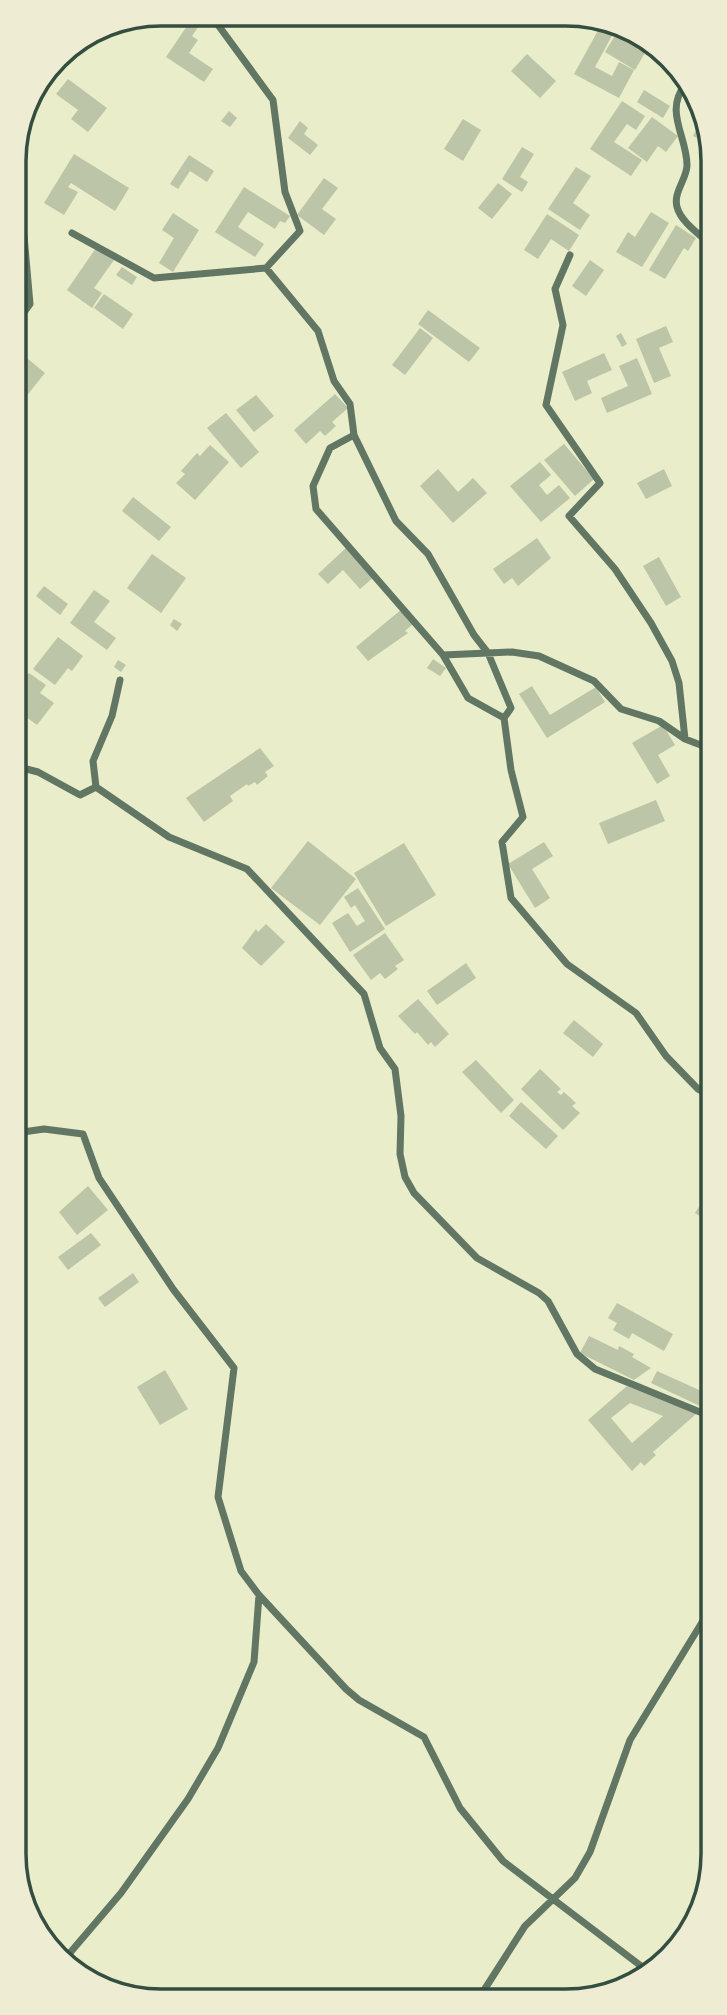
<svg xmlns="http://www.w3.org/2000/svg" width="727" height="2015" viewBox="0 0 727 2015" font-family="'PT Sans',sans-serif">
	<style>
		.building { fill: #bcc5a7; fill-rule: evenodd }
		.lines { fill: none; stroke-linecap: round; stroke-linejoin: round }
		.minor { stroke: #617663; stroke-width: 7 }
		.rim { fill: none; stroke: #344e41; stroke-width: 3.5 }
	</style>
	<rect width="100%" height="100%" fill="#e9edc9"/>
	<!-- building -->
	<path class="building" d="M191,20L199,26L192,36L198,40L189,53L213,69L204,82L166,57Z
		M601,25L614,32L595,67L612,76L619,62L634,70L619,98L574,74Z
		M616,34L646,51L635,70L605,52Z
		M527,54L556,81L540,98L511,71Z
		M68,79L107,108L88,132L71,119L78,110L56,94Z
		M644,90L670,106L663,118L637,102Z
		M622,101L645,116L636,130L627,124L614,142L642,160L631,176L590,149Z
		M229,111L237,118L230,127L221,121Z
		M652,117L678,136L666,152L658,146L647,162L628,148Z
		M702,118L710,132V145L693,136Z
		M463,119L481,130L463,161L444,149Z
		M300,121L308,128L304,134L318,145L310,155L288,138Z
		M522,147L534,154L520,177L528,182L522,192L502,179Z
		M74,154L129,188L115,211L71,183L68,187L78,192L64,215L44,203Z
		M189,155L214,171L207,182L190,171L178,189L170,184Z
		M576,167L591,176L573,203L590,215L580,230L548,209Z
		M324,178L338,188L322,209L336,219L324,235L297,215Z
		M498,183L512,194L492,219L478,208Z
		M710,186V213L699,207Z
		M244,187L290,216L285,223L280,221L275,229L248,212L238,227L264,244L255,257L215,232Z
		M651,212L669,223L642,267L616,252L628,232L635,237Z
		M173,213L199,230L173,272L159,263L174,238L162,230Z
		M547,214L579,235L569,251L551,239L538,259L524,250Z
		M676,225L696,238L688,251L684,248L665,279L649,270Z
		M96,248L114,260L94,288L102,293L92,308L67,290Z
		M590,260L604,270L586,296L572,286Z
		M122,267L137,277L132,285L116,275Z
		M104,294L133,314L123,329L94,308Z
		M428,310L480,348L469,362L418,324Z
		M666,326L673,342L659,348L671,376L654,383L636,339Z
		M420,328L433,338L405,375L392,365Z
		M621,333L627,344L622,347L616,336Z
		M604,353L612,370L587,381L592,393L575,401L562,372Z
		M22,354L45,373L24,399L15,392V363Z
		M637,358L652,394L607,413L601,398L628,386L619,366Z
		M335,394L348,408L332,422L336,426L325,436L320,431L306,444L294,430Z
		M256,395L274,416L254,432L236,410Z
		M226,413L259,452L241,468L207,428Z
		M564,444L594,479L575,496L544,460Z
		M210,445L229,462L195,500L176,483L185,474L181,471L197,453L200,456Z
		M540,462L551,475L539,485L547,495L559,485L570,498L541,522L510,486Z
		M438,469L458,492L473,478L487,493L453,523L420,486Z
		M664,469L672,486L646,499L637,483Z
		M133,497L171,527L159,541L122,511Z
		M537,538L551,558L518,586L512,578L504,584L493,569Z
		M347,547L374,577L360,589L343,570L328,584L318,574Z
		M152,554L186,578L161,613L127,588Z
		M659,557L681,597L666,606L643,566Z
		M44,586L68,604L60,615L36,596Z
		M94,590L110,601L94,622L116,638L107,650L70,623Z
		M402,609L414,623L405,631L408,633L368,661L356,647Z
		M711,617V635L705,620Z
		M174,619L182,624L177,631L170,625Z
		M58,637L83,656L72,671L68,668L55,685L33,669Z
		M433,659L446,668L440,676L427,668Z
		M118,660L126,665L121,672L114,667Z
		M29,673L46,685L40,693L54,703L37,725L15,709V692Z
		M532,686L550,715L596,687L605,702L547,738L519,694Z
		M663,725L675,745L658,755L670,776L657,784L632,743Z
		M260,748L274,766L265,772L268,776L257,785L255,782L248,786L247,784L230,796L225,788L233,801L204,822L186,798Z
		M656,800L665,821L608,844L599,823Z
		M308,841L356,879L320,925L271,888Z
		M544,842L553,856L532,869L550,898L535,908L508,864Z
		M404,843L436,895L386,926L354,873Z
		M358,888L385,929L350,952L332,923L348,913L357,926L365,921L355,905L351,908L344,897Z
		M266,924L285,942L261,966L242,948L256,929L258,932Z
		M385,933L404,960L395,966L398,969L385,979L380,973L371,980L353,955Z
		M466,963L476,978L437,1005L427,991Z
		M418,999L449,1034L435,1047L431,1042L428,1045L417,1032L415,1034L398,1016Z
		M574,1020L603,1044L593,1057L563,1033Z
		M476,1060L514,1100L501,1113L462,1072Z
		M540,1069L561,1089L557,1092L561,1095L564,1092L576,1103L572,1106L580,1113L563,1130L521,1089Z
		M521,1102L558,1136L546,1149L509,1116Z
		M88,1186L108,1210L77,1235L59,1212Z
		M705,1197L712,1201V1224L695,1213Z
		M91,1233L101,1245L68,1270L58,1257Z
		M133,1273L139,1282L105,1307L98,1298Z
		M617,1303L673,1334L664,1351L632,1333L629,1339L613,1330L617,1323L608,1318Z
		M589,1336L618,1350L619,1346L634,1354L632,1357L651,1368L634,1380L580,1353Z
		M165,1370L188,1409L160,1425L137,1387Z
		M657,1371L708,1394L702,1407L651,1383Z
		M627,1386L696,1414L653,1452L656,1455L644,1466L641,1462L632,1471L588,1420ZM630,1403L663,1416L632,1443L611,1418Z"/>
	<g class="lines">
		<!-- minor -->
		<path class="minor" d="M685,85C664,111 687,137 687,165C687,179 673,192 677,207C681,222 699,234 710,244
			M14,221L24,236L30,304L15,325
			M72,233L154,278L266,268L300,231L285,192L273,100L210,14
			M570,255L555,289L563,325L546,405L600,483L569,516L615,569L651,623L672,661L679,683L685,739
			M266,268L318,331L334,381L350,404L354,435L396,521L428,554L474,635L488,653L511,708L504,718
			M354,435L330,448L313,486L316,509L443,655L512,652L539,656L594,681L621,709L659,721L685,739L711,749
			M443,655L468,698L504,718L511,770L523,817L502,842L511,898L567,964L636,1013L666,1056L698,1089L712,1096
			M15,766L38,772L80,795L96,787L169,837L247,869L364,994L380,1048L395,1069L401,1116L400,1154L405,1177L414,1193L477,1258L539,1293L548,1301L577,1354L595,1369L712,1417
			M96,787L93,761L112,716L120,680
			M16,1133L44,1129L83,1134L99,1178L173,1289L234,1368L218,1497L241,1571L259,1595L346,1689L359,1700L424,1737L460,1808L503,1861L645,1969
			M63,1961L121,1893L188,1799L218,1748L254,1662L259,1595
			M479,1998L525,1926L575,1878L590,1852L630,1740L712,1606"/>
	</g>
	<!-- crop -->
	<path d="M0 0H727V2015H0ZM161 26H566A135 135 0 0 1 701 161V1854A135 135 0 0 1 566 1989H161A135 135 0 0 1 26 1854V161A135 135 0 0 1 161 26Z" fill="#eeecd3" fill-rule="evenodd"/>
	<path class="rim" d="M161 26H566A135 135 0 0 1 701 161V1854A135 135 0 0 1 566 1989H161A135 135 0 0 1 26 1854V161A135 135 0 0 1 161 26Z"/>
</svg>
